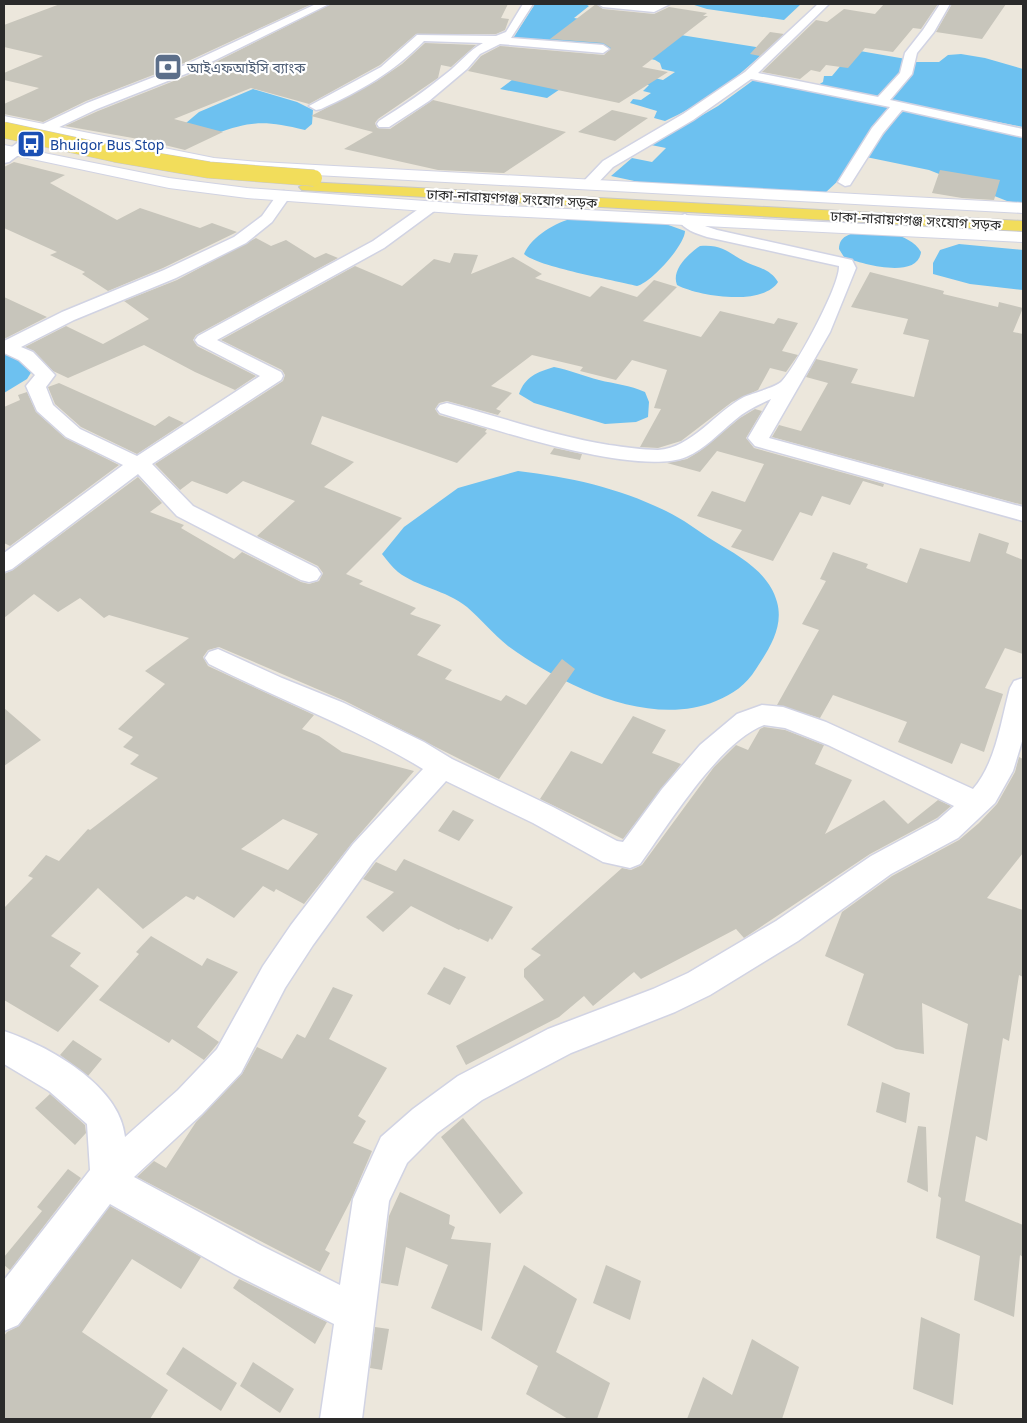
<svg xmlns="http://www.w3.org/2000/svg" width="1027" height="1423" viewBox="0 0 1027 1423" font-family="'Noto Sans','Noto Sans Bengali',sans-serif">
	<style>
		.water { fill: #6dc1f0 }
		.building { fill: #c7c5bb; fill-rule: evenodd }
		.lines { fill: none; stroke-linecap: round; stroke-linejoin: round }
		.street-casing { stroke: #d1d3e3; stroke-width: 3 }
		.secondary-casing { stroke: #d1d3e3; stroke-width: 2 }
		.primary-casing { stroke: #c8c8c8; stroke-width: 2 }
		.street { fill: #fff; fill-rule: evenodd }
		.secondary { fill: #fff; fill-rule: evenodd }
		.primary { fill: #f2dd5b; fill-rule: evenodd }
		.primary-bridge-casing { stroke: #c8c8c8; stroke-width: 17; stroke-linecap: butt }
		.primary-bridge { stroke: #f2dd5b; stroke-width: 16 }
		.labels { text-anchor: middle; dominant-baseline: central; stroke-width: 4.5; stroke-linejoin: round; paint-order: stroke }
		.far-service-label { font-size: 14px; fill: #4e5e75; stroke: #fff; text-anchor: start }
		.far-transit-label { font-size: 14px; fill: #164399; stroke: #fff; text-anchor: start }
		.far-street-label { font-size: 14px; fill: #2a2a2a; stroke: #fff }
	</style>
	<rect width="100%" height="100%" fill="#ece7dc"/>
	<!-- water -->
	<path class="water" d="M535,4H585L589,6L574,18L756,47L760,56C731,83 702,104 665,121L654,118L657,111L630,103L633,99L641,100L651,93L643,91L649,85L633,82L642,75L663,80L675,72L662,69L660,63L655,60L600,47L512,40Z
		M691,4H801L784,20L707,9Z
		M870,40L860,51L906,59L905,70L881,98L818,85L823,82L824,76H832L842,64Z
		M961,54L985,58L1023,69V127L887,100L914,62H939L948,55Z
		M521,73L569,83L547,98L500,89Z
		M755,79L890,105L891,108L840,179L824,194L685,186L639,182L611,176L632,158L652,162L666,148L651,145L718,106Z
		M253,89L297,102L313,110L312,124L305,130C266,121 253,120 215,134L186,123L199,112Z
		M905,110L1023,135V204L1007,201L929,170L866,157L897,117Z
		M574,218L663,223L685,231C685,245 651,283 637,286C614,280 538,267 524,254C532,236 556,222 574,218Z
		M891,233C903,237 915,241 921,252C918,280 861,264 844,257L839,249C839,226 876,233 891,233Z
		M959,244L1023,250V290L970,284L933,274V263L940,250Z
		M700,246C724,244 729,254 748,263C760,268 771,270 778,282C763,306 700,297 677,285C671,270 688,254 700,246Z
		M4,351L21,357L32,371L27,379L4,393Z
		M554,367C570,370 584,376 599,380C615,384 630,385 645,392L649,402L648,417L636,422L605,424L534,403L519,394C525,377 537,372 554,367Z
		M518,471C570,477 619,488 666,511C683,519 698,531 714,541C739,556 769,572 777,602C784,627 769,649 756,669C746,685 733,694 716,701C649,729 562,685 508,646C493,634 481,619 467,607C446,590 417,587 398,572C392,567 387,560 382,554L404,527L458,488Z"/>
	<!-- building -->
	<path class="building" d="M60,4H312L184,63L86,101L43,122L4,114V104L39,88L4,80V73L43,56L4,47V25Z
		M331,4H508L501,18L509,19L505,30L496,34H416L380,65L309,104L251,88L174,119L223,132L185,150L144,140L65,126L98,111L194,73Z
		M596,4L603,9L654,14L669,7L707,13L703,16H708L642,67L668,72L619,103L468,71L481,56L500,46L604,55L611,48L603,43L550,39Z
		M884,4H938L921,29L913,28L893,52L865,48L848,68L826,65L820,72L811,70L800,79L762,72L816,20L827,22L844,9L875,14Z
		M952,4H1006L982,39L936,32Z
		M770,32L784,34L760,56L750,54Z
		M425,43L476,45L451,67L441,65L438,78L378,119L375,123L377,128L390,129L433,100L566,132L504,173L438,170L344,149L373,132L311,116L377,81L402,64Z
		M612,110L648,118L615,141L578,132Z
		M14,162L65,175L50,183L117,220L140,208L200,228L212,223L237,232L163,268L108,291L82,274L85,272L50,255L57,252L4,228V167Z
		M940,170L1000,180L994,200L962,198L932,193Z
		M256,238L271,246L286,240L315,258L326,253L338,258L196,335L193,340L197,346L256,376L235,390L195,372L144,345L68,378L53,371L34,351L25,347L66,326L103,344L149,319L124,301L177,280Z
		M454,253L478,255L471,274L513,257L542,274L535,278L590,297L601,286L637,297L654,280L677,287L643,321L701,337L720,311L774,324L778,318L798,323L782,351L798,355L786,372L770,368L758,390L732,402L681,441L658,448L640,447L661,409L654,408L667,370L632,360L616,380L580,371L583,367L532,355L491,386L512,393L496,409L501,411L498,415L447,401L439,403L435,409L439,415L487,429L485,432L487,433L457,463L322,416L311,444L354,462L324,487L402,518L346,574L363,581L359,584L416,608L410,614L441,625L417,655L452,670L445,679L501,701L506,695L526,705L562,659L575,669L499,779L345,701L219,647L208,650L203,657L208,666L314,715L302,729L319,736L342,752L414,771L352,843L304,904L276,889L274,892L263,886L234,918L197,896L194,900L186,896L143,929L98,888L51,936L81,953L70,966L99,986L58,1032L4,1000V908L33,878L28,876L46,855L59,861L88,829L90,830L158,778L130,764L139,755L123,747L133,737L118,729L165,684L145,671L189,638L109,615L104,618L80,598L58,612L34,594L4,618V574L13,570L138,477L162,503L150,512L184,525L181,528L234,559L242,552L301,582L309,584L319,581L323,573L318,566L257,536L295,501L243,481L227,494L192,481L180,490L155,464L283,381L285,375L282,370L221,340L355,266L402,286L434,259L450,263ZM283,819L318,834L288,870L241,849Z
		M870,272L944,291L943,294L998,307L999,302L1023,308L1013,332L1023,334V505L772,437L779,425L801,431L828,383L806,377L816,359L858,369L851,383L914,397L929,340L903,334L908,319L851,307Z
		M4,297L47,317L4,339Z
		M59,383L155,426L169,416L184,423L137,454L81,427L55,404L48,387Z
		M27,392L36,412L65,438L119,465L10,546L4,543V407L20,400L18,395Z
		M755,409L762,411L746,438L754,448L884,484L883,487L863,481L850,505L822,496L812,516L800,512L773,561L731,547L742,530L697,516L712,491L745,502L764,464L717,451L700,472L667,463L687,459L700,451L740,418Z
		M554,448L564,450L582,454L580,460L550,454Z
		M979,533L1009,543L1006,553L1023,560V654L1005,648L985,688L1003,694L984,752L961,743L952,764L898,742L907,722L833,695L820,718L777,705L819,630L802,624L826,581L820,579L833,552L868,564L866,568L907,583L920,548L970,562Z
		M4,708L41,740L4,766Z
		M633,716L666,730L652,753L681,764L623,839L540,799L571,751L602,764Z
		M764,727L785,730L824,745L815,764L852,780L825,834L884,800L908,824L938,800L951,806L937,818L870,854L744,938L736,929L641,979L634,972L593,1006L584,996L559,1017L466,1065L456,1046L544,1000L524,977V969L541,955L531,949L622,868L631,870L642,865L714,767L736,745L748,750L760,729Z
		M1019,757L1023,759V853L987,898L1023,910V977L1019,975L1009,1041L1003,1038L987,1141L976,1136L965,1201L1023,1225V1257L1020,1255L1014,1317L974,1300L980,1256L936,1238L941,1198L938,1196L968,1024L922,1003L924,1054L896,1049L847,1025L864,974L825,956L842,912L892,876L959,840L979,823L997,804L1015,772Z
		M453,810L474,820L459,841L438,831Z
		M404,859L513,907L492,940L490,938L488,942L460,929L459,930L411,906L383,932L366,917L394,892L363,879L376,862L396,871Z
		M151,936L202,966L207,958L238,972L197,1027L219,1042L204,1060L172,1039L169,1043L99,1000L139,954L136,952Z
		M444,967L466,977L450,1005L427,994Z
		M333,987L353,995L329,1039L387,1068L358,1116L366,1121L353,1143L372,1151L351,1200L325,1250L330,1253L320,1272L137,1177L154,1161L166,1168L196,1122L242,1074L257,1047L282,1059L297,1034L305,1038Z
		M73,1040L102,1059L88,1076L60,1055Z
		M882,1082L910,1093L906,1123L876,1112Z
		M50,1094L85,1125L86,1133L75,1145L35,1108Z
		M463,1118L523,1193L500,1214L441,1137Z
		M918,1126L926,1127L928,1192L907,1182Z
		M68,1169L81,1178L10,1270L4,1265V1257L42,1211L37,1207Z
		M400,1192L450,1215L449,1224L455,1227L451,1239L491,1243L482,1331L431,1308L448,1265L406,1247L398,1286L381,1283L389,1216Z
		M110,1206L201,1257L181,1289L132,1259L82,1332L168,1390L150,1419H4V1336L7,1332L19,1326Z
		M524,1265L577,1299L556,1352L610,1383L597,1419H568L526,1394L538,1366L491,1338Z
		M606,1265L641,1281L630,1320L593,1303Z
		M239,1279L327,1322L315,1344L233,1288Z
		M921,1317L960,1334L953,1405L913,1389Z
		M375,1327L389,1329L382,1370L370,1368Z
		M752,1339L799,1367L782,1419H687L703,1377L732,1395Z
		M183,1347L237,1383L221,1411L166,1374Z
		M253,1362L294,1389L280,1413L240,1386Z"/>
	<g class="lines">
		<defs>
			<path id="street" d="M316,4H329L193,71L97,109L51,131L9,162L4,163V153L41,125L87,103L185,65Z
				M523,4H533L511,38L603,45L609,49L603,53L500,44L480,54L467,69L429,101L389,127H379L377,124L379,121C403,106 425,91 447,73C460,63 469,50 483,43L424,41C394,72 360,91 321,109L316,110L309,106L381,67L417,35L496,36L506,32Z
				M598,4H670L654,12L603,7Z
				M818,4H829L758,73L878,97L900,73L905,53L923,30L940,4H950L934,32L917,53L912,74L890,100L1023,129V137L902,110L883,133L850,185L845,186L838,182L872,128L890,107L751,79L693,120L613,167L593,188H583L581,185L583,182L603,161L683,114L745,72Z
				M284,191L291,195L272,222L246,243L176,278L74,320L21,347L33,352L55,375L46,387L53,405L80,429L137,456L260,376L198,344L195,340L198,336L373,241L427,203H437L440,206L437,209L384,248L217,340L281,372L283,376L281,380L152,464L193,506L317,568L321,574L317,580L309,582L301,580L177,516L138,474L12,569L4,572V553L123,465L66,437L37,411L26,386L35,375L19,360L4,353V341L62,312L164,270L234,237L262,216L279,192Z
				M685,214L702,225L717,230L852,260L856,268L830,332L769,438L1023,507V521L755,446L748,438L771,399C758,405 745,411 735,420C719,433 705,449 686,457C637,477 493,429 440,413L437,409L440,405L447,403C501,417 554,436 609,445C625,447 642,450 658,450C692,448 715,412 744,397C753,393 777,387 782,381C797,365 840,285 839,266L707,237C695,233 685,230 677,219L680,216Z
				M218,649L282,678L344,703L424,742L452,759L553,807L617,841L623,842L662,789L700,745L737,714L762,705L783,707L826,722L973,789C996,763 1001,720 1010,688L1014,681L1023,678V738L1013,771L995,803L958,838L891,874L798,941L710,995L675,1012L571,1053L482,1100L437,1133L407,1163L389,1201L362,1419H320L334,1324L234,1274L110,1204L18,1325L4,1331V1280L90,1170L87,1124L49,1091L4,1064V1031C48,1046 120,1085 125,1137L178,1090L217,1049L263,966L291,925L353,844L423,769C355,727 280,700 209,664L205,658L209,652ZM764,725L785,728L828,745L954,806L938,820L871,856L776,921L688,973L653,989L548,1029L458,1076L413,1109L381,1137L353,1199L340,1285L262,1246L134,1177L202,1114L241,1073L285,988L313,945L373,862L446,781L533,823L603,862L630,868L640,864C669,824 719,742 764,725Z"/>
			<path id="secondary" d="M4,116L214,158L260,162L1023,203V213L260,172L214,166L4,124Z
				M4,145L169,178L247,188L466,204L1023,232V242L466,214L247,198L169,188L4,153Z"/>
			<path id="primary" d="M307,182L1023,221V231L302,190L299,187Z"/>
		</defs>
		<!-- street casing -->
		<use href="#street" class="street-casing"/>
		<!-- secondary casing -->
		<use href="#secondary" class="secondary-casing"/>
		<!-- primary casing -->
		<use href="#primary" class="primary-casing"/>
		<!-- street -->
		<use href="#street" class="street"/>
		<!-- secondary -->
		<use href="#secondary" class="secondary"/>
		<!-- primary -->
		<use href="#primary" class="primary"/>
		<defs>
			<path id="primary-bridge" d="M4,130L115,154L209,170L314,178"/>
		</defs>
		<!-- primary-bridge casing -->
		<use href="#primary-bridge" class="primary-bridge-casing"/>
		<!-- primary-bridge -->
		<use href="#primary-bridge" class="primary-bridge"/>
	</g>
	<!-- icons -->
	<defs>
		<symbol id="bank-square" viewBox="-11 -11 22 22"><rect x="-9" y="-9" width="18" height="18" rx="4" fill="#5c6f8a" stroke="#fff"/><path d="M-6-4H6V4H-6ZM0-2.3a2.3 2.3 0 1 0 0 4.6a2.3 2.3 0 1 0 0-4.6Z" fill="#fff"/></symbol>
		<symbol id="bus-square" viewBox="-11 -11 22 22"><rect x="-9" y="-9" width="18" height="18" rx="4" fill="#1a4fb4" stroke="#fff"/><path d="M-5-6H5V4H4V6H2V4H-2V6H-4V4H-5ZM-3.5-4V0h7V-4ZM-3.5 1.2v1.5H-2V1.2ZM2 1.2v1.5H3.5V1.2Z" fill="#fff"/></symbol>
	</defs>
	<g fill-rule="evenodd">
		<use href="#bank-square" x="152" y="51" width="32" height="32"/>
		<use href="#bus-square" x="15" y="128" width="32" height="32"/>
	</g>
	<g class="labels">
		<!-- far-service labels -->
		<g class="far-service-label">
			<text x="187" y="67">আইএফআইসি ব্যাংক</text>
		</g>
		<!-- far-transit labels -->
		<g class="far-transit-label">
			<text x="50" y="144">Bhuigor Bus Stop</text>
		</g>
		<!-- far-street labels -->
		<g class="far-street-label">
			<text transform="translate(512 198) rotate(3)">ঢাকা-নারায়ণগঞ্জ সংযোগ সড়ক</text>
			<text transform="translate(916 220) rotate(3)">ঢাকা-নারায়ণগঞ্জ সংযোগ সড়ক</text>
		</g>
	</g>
	<!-- border -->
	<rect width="1027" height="1423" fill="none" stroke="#2a2a2a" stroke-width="10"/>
</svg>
